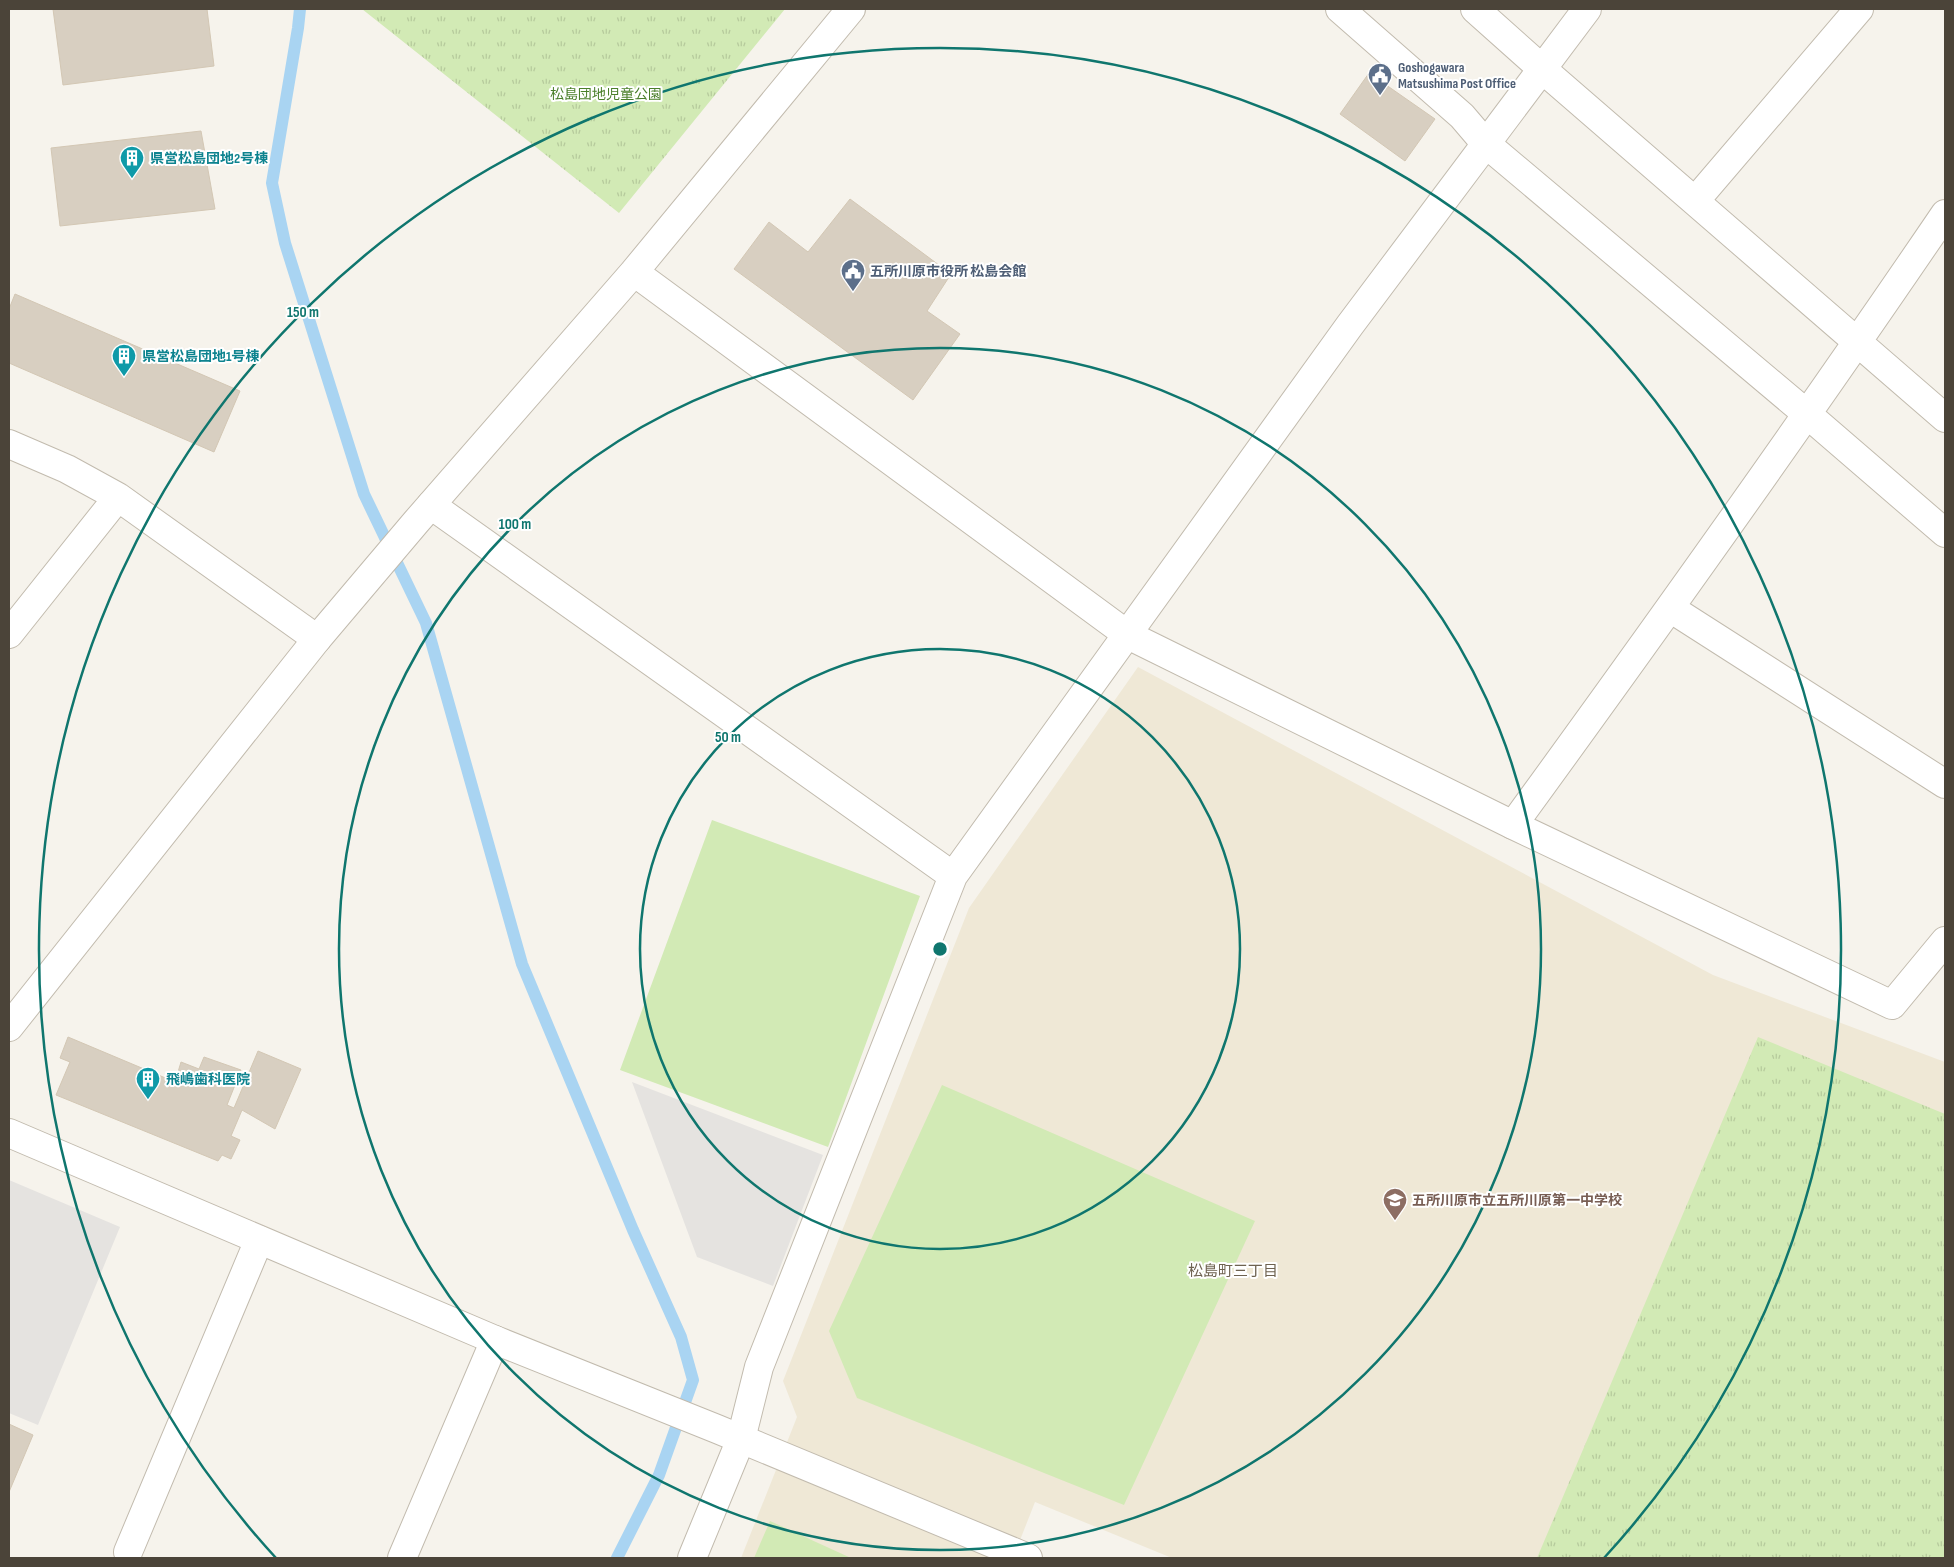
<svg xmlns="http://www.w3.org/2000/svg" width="1954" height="1567" viewBox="0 0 1954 1567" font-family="'Sofia Sans Condensed','Noto Sans JP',sans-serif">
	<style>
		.education { fill: #efe8d6 }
		.green { fill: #d2eab5 }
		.park { fill: url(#park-tufts) }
		.parking { fill: #e5e3e0 }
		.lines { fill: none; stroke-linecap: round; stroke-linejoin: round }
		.stream { stroke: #a9d4f2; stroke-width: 12 }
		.building { fill: #d8cfc1; stroke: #d3c7b4 }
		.minor-casing { stroke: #c2bbae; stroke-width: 30 }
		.tertiary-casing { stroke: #c2bbae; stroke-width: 30 }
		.minor { stroke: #fff; stroke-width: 28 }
		.tertiary { stroke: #fff; stroke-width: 28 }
		.ring { fill: none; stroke: #0f766e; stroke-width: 2.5 }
		.labels { text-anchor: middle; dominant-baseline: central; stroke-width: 4; stroke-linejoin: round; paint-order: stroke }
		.service-label { font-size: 14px; font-weight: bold; fill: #4e5e75; stroke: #fff; text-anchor: start }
		.park-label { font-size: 14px; fill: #4a7f2a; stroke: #fff }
		.culture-label { font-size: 14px; font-weight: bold; fill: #0d838f; stroke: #fff; text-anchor: start }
		.education-label { font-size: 14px; font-weight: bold; fill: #785e54; stroke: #fff; text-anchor: start }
		.neighbourhood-label { font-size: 15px; fill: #6e6250; stroke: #fff }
		.centre { fill: #0f766e; stroke: #fff; stroke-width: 2.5 }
		.ring-label { font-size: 15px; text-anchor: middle; font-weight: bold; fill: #0f766e; stroke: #fff; stroke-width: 4; stroke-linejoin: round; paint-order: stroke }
	</style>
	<defs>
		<pattern id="park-tufts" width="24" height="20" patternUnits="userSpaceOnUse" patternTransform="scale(1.25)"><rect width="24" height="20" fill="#d2eab5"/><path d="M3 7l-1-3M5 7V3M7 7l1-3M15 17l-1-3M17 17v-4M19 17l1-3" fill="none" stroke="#b6ca9c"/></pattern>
	</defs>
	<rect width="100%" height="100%" fill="#f6f3ec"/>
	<!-- education -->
	<path class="education" d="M1138,667L1713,975L1945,1062V1558H1172L1035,1502L1013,1558H741L797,1417L783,1381L969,908Z"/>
	<!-- green -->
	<path class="green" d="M712,820L920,896L828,1147L620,1070Z
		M942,1085L1255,1221L1124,1505L857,1398L829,1331Z
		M770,1521L851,1558H754Z"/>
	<!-- park -->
	<path class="park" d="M362,9H785L619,213Z
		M1758,1037L1945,1114V1558H1537Z"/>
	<!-- parking -->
	<path class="parking" d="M632,1082L823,1155L773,1286L697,1257Z
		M9,1180L120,1227L38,1425L9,1413Z"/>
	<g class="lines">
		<!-- stream -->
		<path class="stream" d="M300,9L298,28L272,183L285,243L364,494L426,623L522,964L633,1230L681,1337L693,1380L659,1475L617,1558"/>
	</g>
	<!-- building -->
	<path class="building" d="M53,9H207L214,66L63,85Z
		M1369,73L1435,119L1405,161L1340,114Z
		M201,131L215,209L60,226L51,148Z
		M850,199L951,274L927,311L960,334L913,400L734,269L769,222L808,252Z
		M15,294L240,391L214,452L9,363V309Z
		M68,1037L175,1082L181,1062L199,1069L204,1057L241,1070L227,1105L234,1108L258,1051L301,1069L275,1129L242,1110L231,1136L240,1140L231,1159L222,1155L218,1161L56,1095L70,1062L60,1058Z
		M9,1424L33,1435L9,1492Z"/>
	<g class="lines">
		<defs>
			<path id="minor" d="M1340,9L1462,116L1485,143L1807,414L1945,533
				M1475,9L1541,68L1945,418
				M1695,201L1859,9
				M9,444L67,469L118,497L317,639
				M431,505L953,876
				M1670,608L1945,784
				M9,634L118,497
				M1513,825C1660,623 1805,420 1945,214
				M128,1552L259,1240
				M402,1558L495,1340
				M692,1558L741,1439L759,1367L953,876L1350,325L1587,9"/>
			<path id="tertiary" d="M634,272L1128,635L1513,825L1892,1005L1945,941
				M9,1027L317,639L416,522L634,272L851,9
				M9,1133L495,1340L717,1429L1028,1558"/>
		</defs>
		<!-- minor casing -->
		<use href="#minor" class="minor-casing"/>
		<!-- tertiary casing -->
		<use href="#tertiary" class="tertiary-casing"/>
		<!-- minor -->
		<use href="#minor" class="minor"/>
		<!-- tertiary -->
		<use href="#tertiary" class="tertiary"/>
	</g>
	<!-- distance rings -->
	<g class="ring">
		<circle cx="940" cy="949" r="300"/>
		<circle cx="940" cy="949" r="601"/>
		<path d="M276 1558A901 901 0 1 1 1604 1558"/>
	</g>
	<!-- icons -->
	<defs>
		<symbol id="civic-pin" viewBox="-11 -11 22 30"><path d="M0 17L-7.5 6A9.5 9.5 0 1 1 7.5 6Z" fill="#5c6f8a" stroke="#fff"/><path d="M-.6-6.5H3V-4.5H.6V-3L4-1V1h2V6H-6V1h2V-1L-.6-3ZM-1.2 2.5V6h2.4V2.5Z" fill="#fff"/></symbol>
		<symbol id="building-pin" viewBox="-11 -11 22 30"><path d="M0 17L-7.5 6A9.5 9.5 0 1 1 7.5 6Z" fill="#0f9aa8" stroke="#fff"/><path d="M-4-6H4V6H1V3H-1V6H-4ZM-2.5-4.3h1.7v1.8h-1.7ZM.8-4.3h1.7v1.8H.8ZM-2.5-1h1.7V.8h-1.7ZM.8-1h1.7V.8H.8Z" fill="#fff"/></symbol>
		<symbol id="school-pin" viewBox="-11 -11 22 30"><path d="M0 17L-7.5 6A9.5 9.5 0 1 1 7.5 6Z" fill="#8d6e63" stroke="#fff"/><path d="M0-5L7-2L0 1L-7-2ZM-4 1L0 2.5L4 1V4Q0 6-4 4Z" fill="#fff"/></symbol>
	</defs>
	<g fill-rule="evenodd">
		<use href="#civic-pin" x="1366" y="61" width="28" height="38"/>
		<use href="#building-pin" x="118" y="144" width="28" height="38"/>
		<use href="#civic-pin" x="839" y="257" width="28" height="38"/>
		<use href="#building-pin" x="110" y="342" width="28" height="38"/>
		<use href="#building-pin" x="134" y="1065" width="28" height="38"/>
		<use href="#school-pin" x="1381" y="1186" width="28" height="38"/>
	</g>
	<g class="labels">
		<!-- service labels -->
		<g class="service-label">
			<text x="1398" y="67">Goshogawara<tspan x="1398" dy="16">Matsushima Post Office</tspan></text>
			<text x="870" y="271">五所川原市役所 松島会館</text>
		</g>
		<!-- park labels -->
		<g class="park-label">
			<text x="606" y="94">松島団地児童公園</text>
		</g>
		<!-- culture labels -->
		<g class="culture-label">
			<text x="150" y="158">県営松島団地2号棟</text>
			<text x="142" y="356">県営松島団地1号棟</text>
			<text x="166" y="1079">飛嶋歯科医院</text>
		</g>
		<!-- education labels -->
		<g class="education-label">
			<text x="1412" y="1200">五所川原市立五所川原第一中学校</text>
		</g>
		<!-- neighbourhood labels -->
		<g class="neighbourhood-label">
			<text x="1233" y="1271">松島町三丁目</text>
		</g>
	</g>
	<circle cx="940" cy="949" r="8" class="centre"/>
	<g class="ring-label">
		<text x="303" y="317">150 m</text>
		<text x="515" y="529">100 m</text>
		<text x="728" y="742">50 m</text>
	</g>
	<!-- border -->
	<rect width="1954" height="1567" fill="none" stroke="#4b4439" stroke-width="20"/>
</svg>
